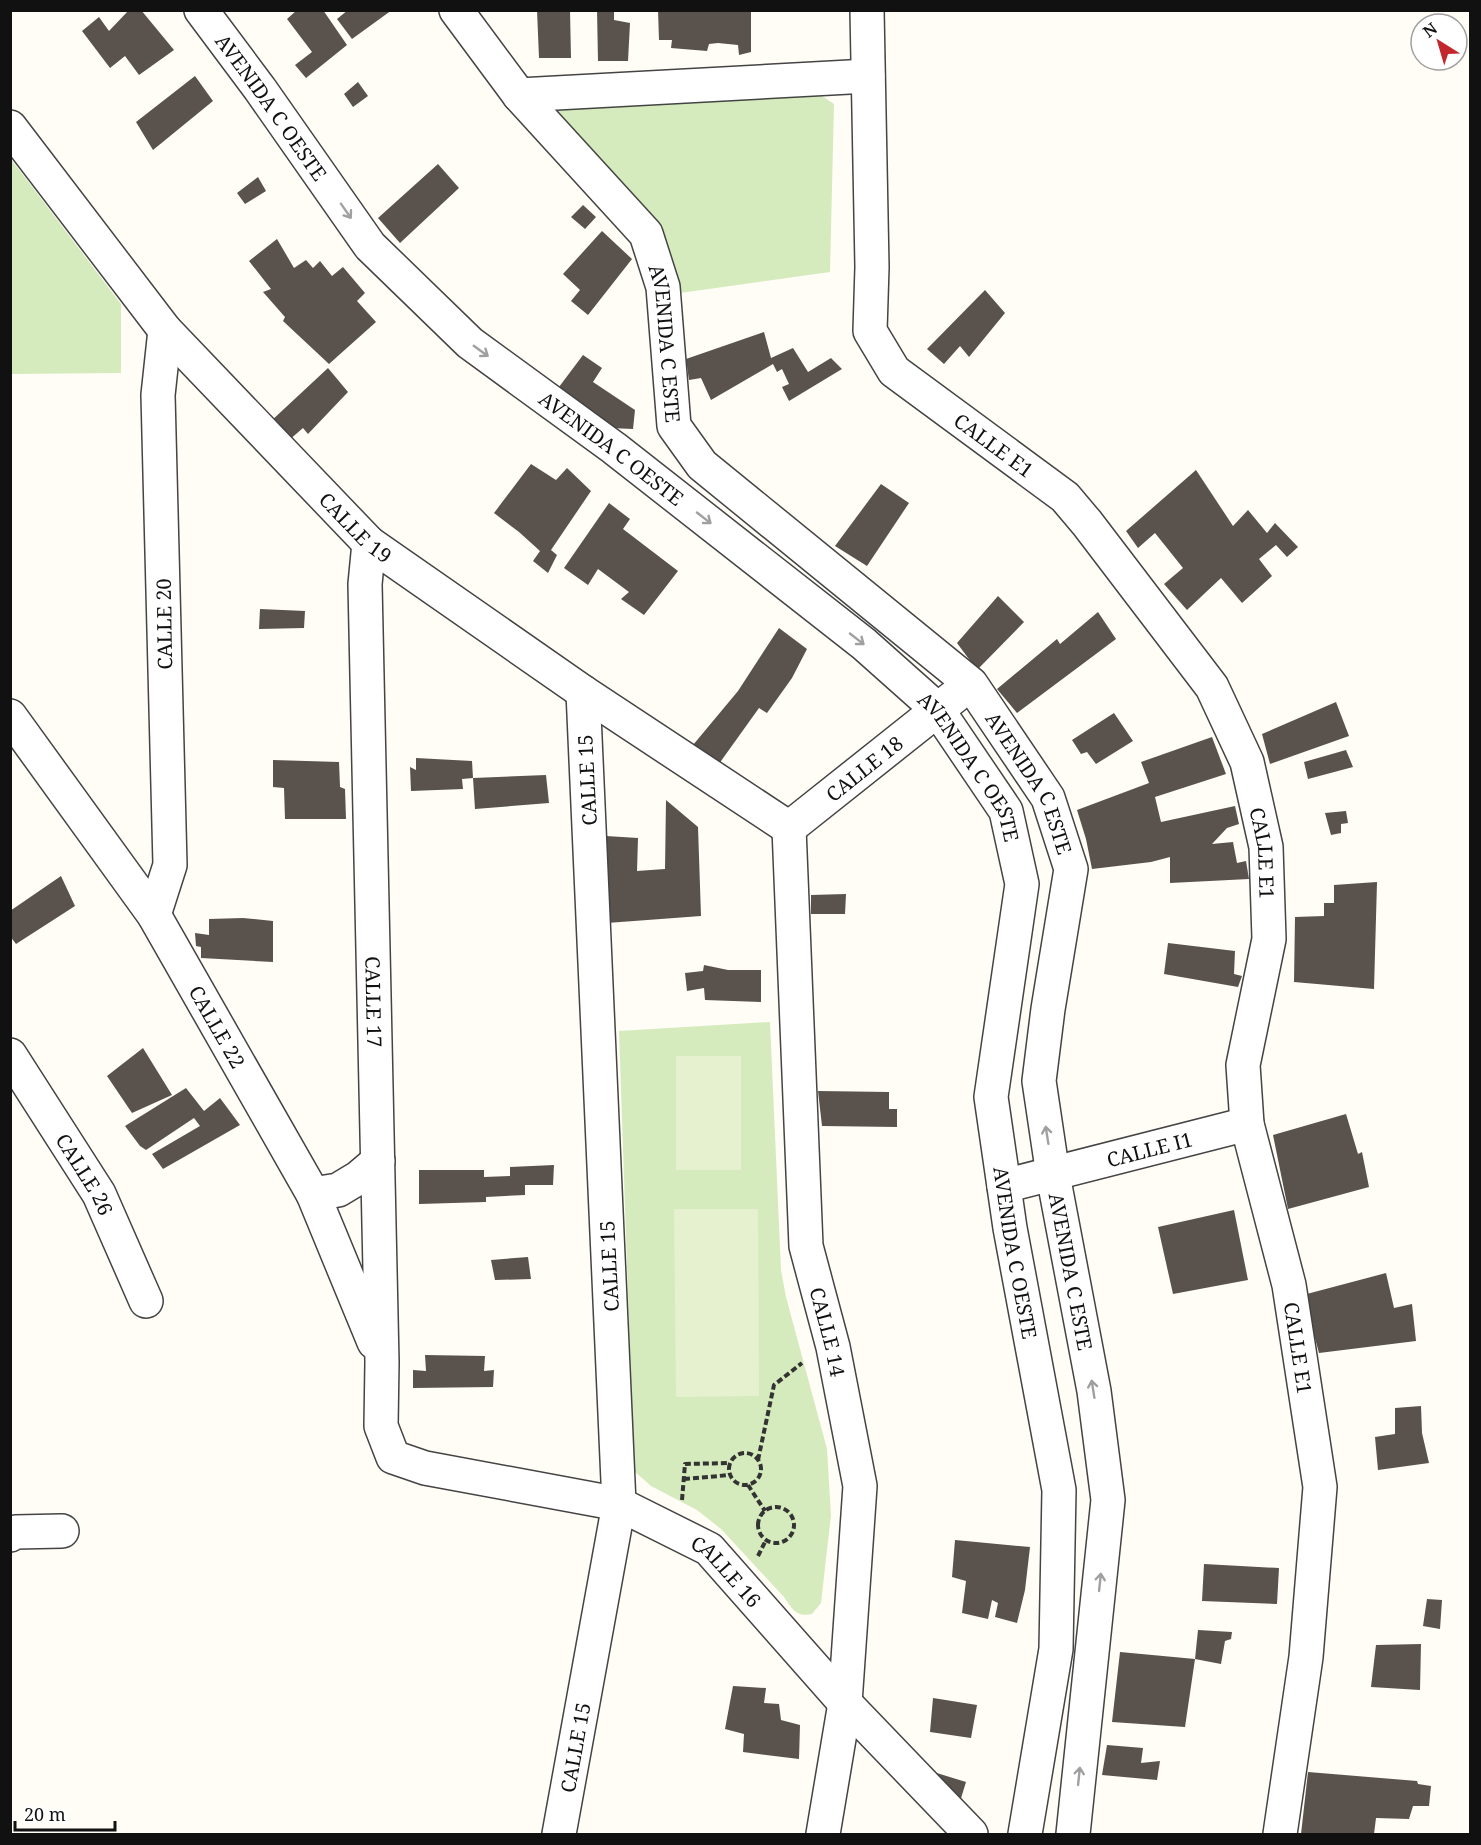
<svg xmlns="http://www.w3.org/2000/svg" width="1481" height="1845" viewBox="0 0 1481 1845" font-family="'Noto Serif',serif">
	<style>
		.green { fill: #d5ebbd }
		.pitch { fill: #e6f2cf }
		.building { fill: #5a524d }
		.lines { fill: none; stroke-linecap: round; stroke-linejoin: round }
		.minor-casing { stroke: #444; stroke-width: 36 }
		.path { stroke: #333; stroke-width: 4; stroke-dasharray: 6 3; stroke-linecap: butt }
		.minor { stroke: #fff; stroke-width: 33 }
		.oneway { stroke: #a0a0a0 }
		.labels { text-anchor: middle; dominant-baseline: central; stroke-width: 6; stroke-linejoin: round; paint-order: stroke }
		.street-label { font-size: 20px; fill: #111; stroke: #fff }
	</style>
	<rect width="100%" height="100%" fill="#fffdf5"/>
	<!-- green -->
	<path class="green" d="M819,94L834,104L830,272L680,293L663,243L540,111L546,98Z
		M11,159L121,304V373L11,374Z
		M770,1022L781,1270L786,1297L827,1449L831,1515L821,1603L812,1614C796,1617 793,1610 784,1597L721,1529L697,1510L651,1486L634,1471L619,1031Z"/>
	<!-- pitch -->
	<path class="pitch" d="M676,1056H741V1170H676Z
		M674,1209H758L759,1396L676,1397Z"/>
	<!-- building -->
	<path class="building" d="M129,10H141L174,50L139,75L125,56L110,68L82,31L99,17L109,31Z
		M297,10H323L347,45L306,78L295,65L312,52L287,19Z
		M348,10H392L352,39L337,19Z
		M537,10H570L571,58H539Z
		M597,10H614V20L630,23L628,61H598Z
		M658,10H751V52L739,55L738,45L718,43L709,44L707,51L671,48L672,40H659Z
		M195,76L213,101L153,150L136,122Z
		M358,82L368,96L353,107L344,94Z
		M438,164L459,188L400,243L378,218Z
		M258,177L266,191L245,204L237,193Z
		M583,205L596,217L585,229L571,217Z
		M602,231L632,259L588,315L571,301L580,290L563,274Z
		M277,239L294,268L306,260L313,268L320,261L332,276L343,267L365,293L357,301L376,322L329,364L283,321L285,317L263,292L271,289L249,261Z
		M985,290L1005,313L969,357L960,346L944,364L927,349Z
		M764,332L771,358L793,348L808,372L831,358L842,369L789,401L782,387L789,384L782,369L777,372L773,364L711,400L701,378L689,380L686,359Z
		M583,355L602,368L593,382L635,410L633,429L610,428L559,387Z
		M328,368L348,392L308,434L303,428L288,441L270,422Z
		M531,464L556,480L567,468L591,491L551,550L557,555L548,573L533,561L540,551L519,532L494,513Z
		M1196,470L1233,526L1248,510L1267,533L1275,523L1298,547L1287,557L1276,545L1259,559L1272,576L1242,603L1221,578L1187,610L1164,584L1183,568L1155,533L1138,548L1126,531Z
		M881,484L909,503L867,566L835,546Z
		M609,503L630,519L623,529L678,571L644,615L621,599L629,592L598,569L588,585L564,568Z
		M998,596L1024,622L977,670L957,643Z
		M260,609L305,611L304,628L259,629Z
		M1098,612L1116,639L1017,713L997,689L1057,639L1060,644Z
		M779,628L807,649L792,678L767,713L759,708L716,768L688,751L738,691Z
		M1336,702L1349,736L1270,764L1262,734Z
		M1114,713L1133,741L1096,764L1087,752L1081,754L1072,740Z
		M1212,737L1226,774L1155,797L1161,822L1235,806L1239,824L1227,828L1212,844L1233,842L1237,863L1246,861L1249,879L1170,883V857L1151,862L1092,869L1086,839L1077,810L1149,783L1141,762Z
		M1346,750L1353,767L1308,779L1304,762Z
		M416,758L472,761L473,778L462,779L463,789L411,791L410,767L416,770Z
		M273,760L339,762L340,787L345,789L346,819H285L284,788L273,787Z
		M546,775L549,803L475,809L473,778Z
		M666,800L698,827L701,916L607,923L606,836L638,838L637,871L665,869Z
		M1346,811L1348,823L1341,824V833L1331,835L1325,813Z
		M61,876L75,906L16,944L10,936V911Z
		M1377,882L1374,989L1294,982L1295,917L1324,916V903H1334V885Z
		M846,894L845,914H811V895Z
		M243,918L273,921V962L201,958V947L196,946L195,933L209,935V919Z
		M1168,943L1235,951L1234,974L1242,976L1238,987L1164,974Z
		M704,965L728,970H761V1002L705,1000L704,988L687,991L685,973L703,971Z
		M143,1048L172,1095L132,1113L107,1076Z
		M186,1088L204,1111L220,1098L240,1125L163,1169L152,1154L200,1126L194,1118L146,1150L140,1146L125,1126Z
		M818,1091L889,1092V1109H897V1127L822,1126Z
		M1346,1114L1358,1154L1362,1152L1369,1187L1288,1209L1273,1135Z
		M554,1165L553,1185H525V1195L486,1197V1202L419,1204V1170H484V1177L510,1176V1167Z
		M1234,1210L1248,1280L1173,1294L1158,1227Z
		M528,1257L531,1279L495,1280L491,1260Z
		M1386,1273L1394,1308L1412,1304L1416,1341L1319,1353L1303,1295Z
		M425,1355L485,1356L484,1371L494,1370L493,1387L413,1388V1370L426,1371Z
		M1421,1406L1422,1433L1429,1463L1378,1470L1375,1437L1395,1434V1408Z
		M955,1540L1030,1547L1025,1590L1017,1623L995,1617L998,1603L992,1600L988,1619L962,1613L966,1581L952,1577Z
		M1204,1564L1279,1568L1277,1604L1202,1601Z
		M1427,1599L1442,1600L1440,1629L1423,1626Z
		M1198,1630L1232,1632L1231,1639L1225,1641L1221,1664L1195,1659L1185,1727L1112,1722L1120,1652L1195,1659Z
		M1421,1644L1420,1690L1371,1687L1376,1645Z
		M733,1686L766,1688L764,1703L779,1704L781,1720L800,1725L799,1759L743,1752L744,1734L725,1729Z
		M933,1698L977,1705L971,1738L930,1732Z
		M1107,1745L1143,1748L1141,1763L1160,1761L1157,1780L1102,1775Z
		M927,1770L966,1782L958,1808Z
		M1308,1772L1417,1781L1418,1784L1431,1786L1429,1806H1413L1409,1819L1376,1818L1374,1834H1301Z"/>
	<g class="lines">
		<defs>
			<g id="minor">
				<path id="s1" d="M201,10L260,89L370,246L470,343L614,448L864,644L937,709L1006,811L1022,884L991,1097L1010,1228L1059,1490L1056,1649L1025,1834"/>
				<path id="s2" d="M456,10L519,95L646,234L663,287L674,426L702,465L971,684L1048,798L1071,869L1048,1009L1039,1081L1053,1175L1094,1391L1108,1500L1073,1834"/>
				<path id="s3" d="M867,10L872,267L870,331L894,371L1065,497L1087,523L1212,687L1247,762L1266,847L1269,939L1243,1065L1247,1124L1289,1285L1320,1487L1306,1657L1280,1834"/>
				<path d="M519,95L868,76"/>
				<path id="s4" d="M10,127L165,330L369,543L583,692L789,828"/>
				<path id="s5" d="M369,543L365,584L382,1362L381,1426L393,1457L425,1468L619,1504L709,1549L845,1703L971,1834"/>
				<path id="s6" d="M10,716L154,915L313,1194L374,1342"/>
				<path id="s7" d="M789,828L806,1246L833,1347L860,1486L845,1703L823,1834"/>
				<path id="s8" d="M789,828L955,696"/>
				<path d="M154,915L170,865L158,395L165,330"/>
				<path id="s9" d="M10,1055L99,1194L146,1301"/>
				<path id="s10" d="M1004,1186L1247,1124"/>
				<path d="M313,1194L338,1190L358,1178L378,1161"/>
				<path d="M10,1535L15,1532L62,1531"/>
				<path id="s11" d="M559,1834L619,1504L583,692"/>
			</g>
		</defs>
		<!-- minor casing -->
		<use href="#minor" class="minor-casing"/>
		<!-- path -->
		<path class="path" d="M729 1469a16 16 0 1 1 32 0a16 16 0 1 1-32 0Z
			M758,1460L774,1385L802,1363
			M684,1479L730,1475
			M748,1485L765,1511
			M682,1500L685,1464L729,1463
			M758 1525a18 18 0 1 1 36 0a18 18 0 1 1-36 0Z
			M758,1556L766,1540"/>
		<!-- minor -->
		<use href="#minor" class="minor"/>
	</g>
	<!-- one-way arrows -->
	<defs><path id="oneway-shaft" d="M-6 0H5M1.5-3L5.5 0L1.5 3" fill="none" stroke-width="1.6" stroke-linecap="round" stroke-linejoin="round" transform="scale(1.5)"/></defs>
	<g class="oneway">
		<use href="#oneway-shaft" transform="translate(346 211) rotate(55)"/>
		<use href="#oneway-shaft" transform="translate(481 351) rotate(36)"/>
		<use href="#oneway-shaft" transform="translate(704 518) rotate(38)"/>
		<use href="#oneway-shaft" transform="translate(857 639) rotate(38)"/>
		<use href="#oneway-shaft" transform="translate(1047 1135) rotate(-99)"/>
		<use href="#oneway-shaft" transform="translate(1093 1389) rotate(-99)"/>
		<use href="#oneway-shaft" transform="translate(1100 1582) rotate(-84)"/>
		<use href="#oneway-shaft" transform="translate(1079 1776) rotate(-84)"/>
	</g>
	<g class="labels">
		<!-- street labels -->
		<g class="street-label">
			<text stroke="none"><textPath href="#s1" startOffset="120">AVENIDA C OESTE</textPath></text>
			<text stroke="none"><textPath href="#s2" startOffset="406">AVENIDA C ESTE</textPath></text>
			<text stroke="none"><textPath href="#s3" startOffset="492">CALLE E1</textPath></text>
			<text stroke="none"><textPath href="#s1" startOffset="606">AVENIDA C OESTE</textPath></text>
			<text stroke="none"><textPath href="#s4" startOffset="530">CALLE 19</textPath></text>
			<text transform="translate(164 624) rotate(-91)">CALLE 20</text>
			<text stroke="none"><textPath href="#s8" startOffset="96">CALLE 18</textPath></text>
			<text stroke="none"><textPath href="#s1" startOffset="1090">AVENIDA C OESTE</textPath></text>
			<text transform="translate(587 780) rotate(-93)">CALLE 15</text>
			<text stroke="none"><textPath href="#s2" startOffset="1000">AVENIDA C ESTE</textPath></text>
			<text stroke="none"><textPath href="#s3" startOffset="996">CALLE E1</textPath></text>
			<text stroke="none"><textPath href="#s5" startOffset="459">CALLE 17</textPath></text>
			<text stroke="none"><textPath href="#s6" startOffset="374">CALLE 22</textPath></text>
			<text stroke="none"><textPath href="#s10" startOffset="150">CALLE I1</textPath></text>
			<text stroke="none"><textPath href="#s9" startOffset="141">CALLE 26</textPath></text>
			<text stroke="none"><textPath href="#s1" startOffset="1594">AVENIDA C OESTE</textPath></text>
			<text transform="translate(609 1266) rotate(-93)">CALLE 15</text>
			<text stroke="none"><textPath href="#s2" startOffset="1504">AVENIDA C ESTE</textPath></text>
			<text stroke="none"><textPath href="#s7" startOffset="507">CALLE 14</textPath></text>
			<text stroke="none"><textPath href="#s3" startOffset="1500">CALLE E1</textPath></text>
			<text stroke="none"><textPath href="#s5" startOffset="1276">CALLE 16</textPath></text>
			<text stroke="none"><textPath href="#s11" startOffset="88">CALLE 15</textPath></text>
		</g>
	</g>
	<!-- border -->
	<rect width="1481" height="1845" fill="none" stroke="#111111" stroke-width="24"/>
	<!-- north arrow -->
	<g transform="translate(1439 42) rotate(323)"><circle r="28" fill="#ffffff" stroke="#a0a0a0" stroke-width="1.5"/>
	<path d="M0-4.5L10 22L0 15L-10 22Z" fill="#c4262e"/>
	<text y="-9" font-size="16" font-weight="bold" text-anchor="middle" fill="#111111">N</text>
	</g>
	<!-- scale -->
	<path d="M15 1821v9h100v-9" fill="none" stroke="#111111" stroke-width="3"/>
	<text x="24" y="1821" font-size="18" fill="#111111" stroke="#ffffff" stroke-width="4.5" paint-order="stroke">20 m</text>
</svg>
